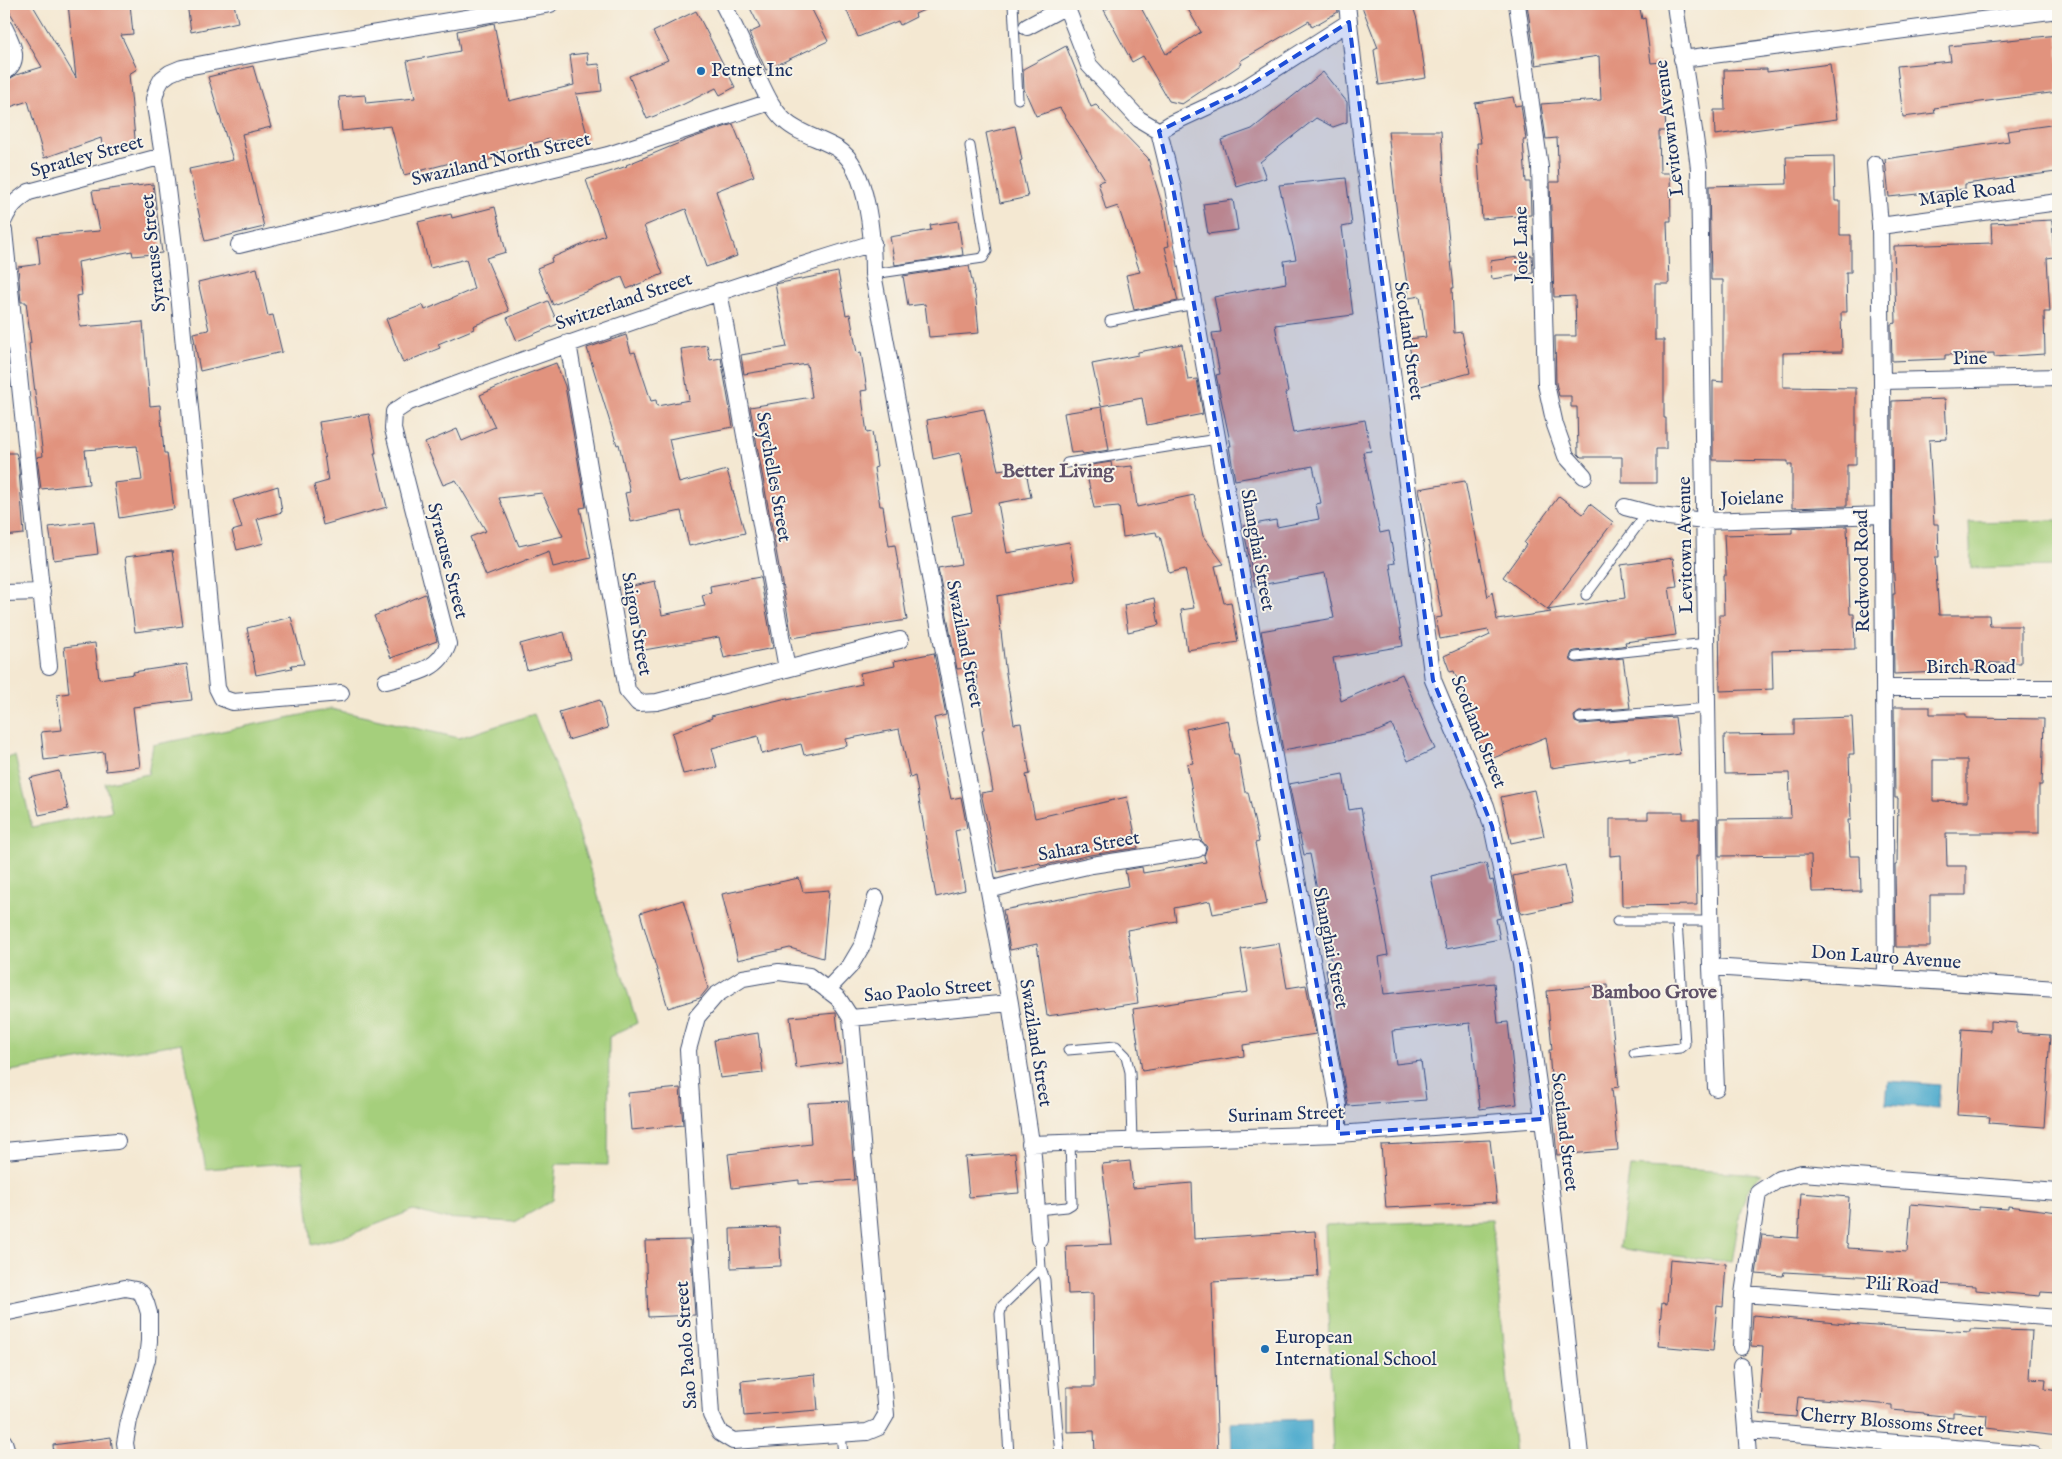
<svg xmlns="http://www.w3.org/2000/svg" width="2062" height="1459" viewBox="0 0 2062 1459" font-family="'IM FELL English',serif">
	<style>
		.green { fill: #a5cf7b; stroke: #607f6c }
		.water { fill: #50acce; stroke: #366e96 }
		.building { fill: #e1937e; fill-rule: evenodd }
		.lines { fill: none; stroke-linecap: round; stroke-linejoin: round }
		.service-casing { stroke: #3c4b6f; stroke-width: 11 }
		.minor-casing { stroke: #3c4b6f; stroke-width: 18 }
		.service { stroke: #fff; stroke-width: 9 }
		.minor { stroke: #fff; stroke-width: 16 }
		.marked { fill: #1d4ed8; fill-opacity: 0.2; stroke: #1d4ed8; stroke-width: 4; stroke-dasharray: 10 6; stroke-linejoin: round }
		.poi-dot { fill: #1f6fb2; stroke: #f7f3e8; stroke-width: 2 }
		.labels { text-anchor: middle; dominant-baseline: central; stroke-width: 4; stroke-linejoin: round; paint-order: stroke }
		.poi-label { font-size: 19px; fill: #1b2f5e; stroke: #f7f3e8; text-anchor: start }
		.street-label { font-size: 19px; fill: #1b2f5e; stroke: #f7f3e8 }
		.neighbourhood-label { font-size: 20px; font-weight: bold; fill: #605269; stroke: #f7f3e8 }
	</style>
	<rect width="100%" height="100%" fill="#f7f3e8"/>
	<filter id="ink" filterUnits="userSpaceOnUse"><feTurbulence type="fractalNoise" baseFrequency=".02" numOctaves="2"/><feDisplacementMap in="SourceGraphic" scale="10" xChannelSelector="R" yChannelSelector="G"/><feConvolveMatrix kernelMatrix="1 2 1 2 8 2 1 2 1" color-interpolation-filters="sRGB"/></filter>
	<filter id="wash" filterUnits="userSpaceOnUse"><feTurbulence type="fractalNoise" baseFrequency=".0096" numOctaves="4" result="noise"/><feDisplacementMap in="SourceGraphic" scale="20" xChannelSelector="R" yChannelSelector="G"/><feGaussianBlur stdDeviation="1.12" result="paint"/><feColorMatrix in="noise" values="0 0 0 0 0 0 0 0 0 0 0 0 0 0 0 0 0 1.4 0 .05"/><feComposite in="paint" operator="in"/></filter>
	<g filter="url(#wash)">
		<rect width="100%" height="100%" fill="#f4e8d2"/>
		<!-- green -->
		<path class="green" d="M2058,520V566L1971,568L1969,522Z
			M331,709L459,738L534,714L570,804L637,1023L609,1037L608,1165L556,1164L553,1200L515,1222L442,1218L413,1210L352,1234L312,1245L303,1162L206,1169L182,1043L4,1072V758L15,756L32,827L112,811L105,783L148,774L153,745Z
			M1630,1166L1761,1174L1747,1192L1740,1213L1732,1262L1648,1253L1619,1248Z
			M1492,1220L1515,1455H1333L1325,1225Z"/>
		<!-- water -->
		<path class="water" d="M1888,1081L1940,1085L1938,1108L1886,1104Z
			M1310,1419L1311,1455H1232L1231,1422Z"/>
		<g id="blocks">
			<!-- building -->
			<path class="building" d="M5,4H32L76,78L68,4H130L133,34L121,35L137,69L129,74L136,149L104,156L101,138L44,158L28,101L4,109V82L16,75L42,67Z
				M187,4H234L238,22L191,32Z
				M748,4H809L828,41L766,70L749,33L760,28Z
				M844,4H938L915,14L916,17L900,25L898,21L858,37Z
				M1116,4H1139L1166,54L1201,32L1185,4H1337L1338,12L1312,27L1309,21L1240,61L1242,64L1182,104L1169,101L1143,56L1132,62L1104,10Z
				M1361,4H1412L1417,19L1426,78L1379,85L1374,50L1378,48Z
				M1527,4H1639L1642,19L1645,18L1651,63L1662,62L1666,131H1659L1660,173H1670L1671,221H1667L1669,284H1655V340H1664V418H1666V449H1656V483H1622V457H1581L1578,454L1577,407H1571V396H1559L1556,383L1555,336H1576L1575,296L1554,297L1550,182H1559L1557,138L1546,139L1541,104L1601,100L1599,56L1536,65Z
				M696,11L735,87L720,95L716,88L682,105L647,119L629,76L668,60L653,32Z
				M494,23L509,101L574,85L570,55L587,53L588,65L599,64L602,91L576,94L588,138L566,144L565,139L551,142L550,139L492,154L493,159L453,170L450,163L404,175L391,126L342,131L339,97L365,95L366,103L415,98L407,61L460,51L457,31Z
				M2058,35V92L1934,108L1935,113L1903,117L1897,66L1951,61L1949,46Z
				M1066,46L1091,107L1096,105L1148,158L1163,208L1169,246L1165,247L1178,301L1134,310L1126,275L1140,272L1118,206L1106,210L1098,182L1105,180L1060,108L1036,116L1024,89L1023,69Z
				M1830,64L1837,119L1715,135L1714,110H1725L1724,70L1767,69V72Z
				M253,66L271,127L242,134L264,227L205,241L189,169L233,160L208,77Z
				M1323,72L1347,102V122L1333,127L1316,118L1260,162L1266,178L1237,187L1221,140L1252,129Z
				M1513,97L1515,106L1521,105L1526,140H1523L1526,182H1530L1531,215L1482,219L1477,143H1481L1475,103Z
				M733,124L754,176L716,191L737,256L706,267L686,209L644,226L663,274L627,289L622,277L553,305L537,268L552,262L551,258L605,235L586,180L627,166L626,165L689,139Z
				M2058,124V168L2055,169L2056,172L1965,184V189L1889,197L1885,159L2009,141L2007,131Z
				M1015,126L1022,160L1020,161L1028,197L1000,203L986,133Z
				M1388,131H1441L1445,204L1454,288H1452L1454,333L1462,332L1470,373L1417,387L1408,339L1426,337L1420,296L1409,298L1398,224Z
				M1834,156L1835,201H1840V235H1851V272H1846L1847,312H1841L1842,352L1783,353V387L1856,388V465H1847V506L1792,508V465H1788V461L1713,460V381L1723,382V280H1711L1709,186L1787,184L1786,157Z
				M1346,178L1352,225L1342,227L1353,315L1275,325L1288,392L1285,393L1293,433L1365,420L1371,451L1363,452L1380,533L1389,531L1395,563L1390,564L1403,646L1333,658L1341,701L1402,674L1435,749L1408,761L1392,725L1371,734L1283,750L1261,631L1334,618L1325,573L1255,586L1243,526L1276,520L1277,527L1319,519L1316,504L1321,503L1313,466L1235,480L1229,446H1231L1216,375L1220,374L1212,333L1221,332L1214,297L1286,283L1284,261L1296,259L1279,185Z
				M153,184L162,253L133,256L132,251L78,262L82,295L76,296L80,327L143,322L150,406L160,405L164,453H167L174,509L119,518L114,483L142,480L137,446L85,450L89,484L41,489L37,457L43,456L29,344L31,343L26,302H21L18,267L40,264L37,236L100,231L92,191Z
				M1233,200L1238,230L1208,234L1203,204Z
				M495,207L506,252L486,258L509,311L473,326L474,329L438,344L440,348L403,363L386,319L423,305L425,310L474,289L466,259L430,268L418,222L451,214L452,218Z
				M2052,220L2054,257L2047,258L2050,312H2044L2045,354L1994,357V353L1945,355V359L1892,361L1891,324L1896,323L1894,246L1992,243L1991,223Z
				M958,221L963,255L895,265L890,237L931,230L930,225Z
				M1532,255L1533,273L1492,279L1490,261Z
				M969,266L976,300L979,333L929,337L925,304L908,306L903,276Z
				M257,268L268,316L273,315L282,352L200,371L193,333L209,330L198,282Z
				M838,272L846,315L850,314L857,353L861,352L867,390L861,391L867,433L872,432L877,467L874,468L880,506H883L889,546L895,545L907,620L792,638L750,407L812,397L807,364L744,374L741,355L787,347L775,284Z
				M548,301L558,324L517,341L507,318Z
				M626,335L631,353L635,352L651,401L656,400L657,406L689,400L681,349L707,345L710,360L721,358L733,427L669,439L679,483L727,470L745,533L689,546L681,511L631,522L625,493L630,492L619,444L617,445L587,348Z
				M1182,344L1188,380L1197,379L1203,414L1147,425L1142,398L1101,406L1092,364L1138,355V352Z
				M556,363L565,386L586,507L580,508L591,558L553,567L549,551L486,576L470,537L486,531L456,480L443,485L425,443L457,429L462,441L495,427L480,395L527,374ZM542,493L563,536L519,546L499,498Z
				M1945,399L1947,439L1929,440L1934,524H1938L1939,557H1935L1939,615H1989L1990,626H2021V663H1990V670L1894,674L1893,594H1895L1893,559L1892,401Z
				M1102,407L1109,450L1083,454L1082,452L1071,453L1064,413Z
				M984,409L998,470L1025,466L1031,497L998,503L1007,553L1069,542L1076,581L997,596L1005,667L1014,724L1021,723L1030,774L1026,775L1035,818L1127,797L1138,848L1090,855L1041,866L1040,863L998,872L981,793L993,791L982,730L984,729L975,667L957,669L938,568L961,564L952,516L972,512L960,453L933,459L927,420Z
				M369,414L376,453H374L387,507L323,525L314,485L328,481L319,422Z
				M4,453H16L18,459L24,534L4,536Z
				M1111,462L1112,468L1132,466L1137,507L1194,495L1203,536L1224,564L1215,566L1224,603L1231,602L1238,642L1187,650L1181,610L1194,608L1185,569L1169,573L1160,536H1157L1156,532L1123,537L1119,506L1094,508L1085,466Z
				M1465,481L1488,597L1492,591L1497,620L1551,612L1503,577L1526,545L1524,543L1559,496L1583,514L1590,504L1613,522L1547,610L1625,598L1621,565L1673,558L1677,586L1669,587L1676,635L1625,642L1626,645L1621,646L1575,651L1572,652L1570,657L1571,661L1577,663L1623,658L1630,708L1579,712L1574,716L1575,722L1580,724L1675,717L1680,754L1630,761V757L1551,768L1546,737L1486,761L1470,720L1472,719L1454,671L1450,672L1444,656L1490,635L1488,630L1440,639L1436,618L1442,617L1419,489Z
				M278,486L282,512L257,519L264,543L237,550L232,531L242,528L233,500Z
				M94,521L98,554L54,560L49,527Z
				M1847,526L1850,614H1854L1855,649L1772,651L1773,689L1720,691L1719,615H1724L1723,575H1726L1724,535L1792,533V528Z
				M172,551L183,626L135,632L125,557Z
				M760,577L773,648L724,658L719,637L644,650L637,611L629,612L624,588L655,581L662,615L705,606L702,595L711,593L710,586Z
				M425,594L437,641L391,658L374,616Z
				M1154,598L1159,625L1128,632L1124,605Z
				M291,617L304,664L291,665L292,668L256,675L247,628Z
				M564,632L571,659L527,670L520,644Z
				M95,643L99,679L134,674L133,672L187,664L192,700L133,707L140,767L106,771L104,752L44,760L41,732L62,730L57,695L69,693L64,647Z
				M934,653L946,715L934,718L951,799L961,797L967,828L955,831L965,890L936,897L915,776L910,778L899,729L846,739L847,746L804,755L801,744L762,754L758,736L712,748L717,767L683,774L672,733L712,718L711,716L787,698V700L862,684L860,673L895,666L894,661Z
				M600,700L608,728L568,740L559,712Z
				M1894,707H1930V714H1966V718L2044,719L2042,785H2039V833H1946L1947,866H1966V895H1930V947H1896L1895,865H1897L1898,798H1895ZM1933,760H1967V802L1933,801Z
				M1852,717L1854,754H1849L1851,820H1848L1850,856H1860L1861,891L1812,892L1811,855L1719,856V819L1791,818L1789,773L1725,774L1724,735L1794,734V719Z
				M1228,720L1234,754H1238L1245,792H1248L1259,842L1255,843L1267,904L1213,914L1210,901L1174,908L1176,921L1127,930L1138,1003L1047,1016L1037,944L1010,950L1003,910L1128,886L1125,870L1142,867L1143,873L1206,862L1204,856L1207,847L1201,840L1187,764L1193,763L1186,729Z
				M59,771L68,809L39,815L30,778Z
				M1343,774L1349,810L1361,808L1388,955L1379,957L1384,994L1494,983L1498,1023L1508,1022L1517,1104L1480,1109L1470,1023L1392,1031L1396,1064L1421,1061L1426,1100L1348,1106L1326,981H1328L1326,969L1332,968L1310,854L1304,855L1289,784Z
				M1534,790L1544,836L1511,843L1501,797Z
				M1648,812H1683V819H1699V856H1696L1697,905L1622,906L1621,855L1610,856V819H1648Z
				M1486,863L1490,881L1493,880L1501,918L1496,919L1500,939L1446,949L1431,876Z
				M1565,865L1573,903L1521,914L1513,876Z
				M799,878L803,892L829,890L823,958L790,948L738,960L722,894Z
				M683,900L708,988L700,998L668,1008L640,913Z
				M1279,943L1287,988L1306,985L1316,1034L1243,1045L1244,1056L1142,1071L1133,1009L1248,992L1241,949Z
				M1608,985L1619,1087L1612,1088L1618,1150L1557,1155L1552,1102H1553L1549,1050H1552L1547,991Z
				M836,1013L842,1062L796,1068L790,1017Z
				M1990,1021L2017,1023V1033L2050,1035L2044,1127L1989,1123L1990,1117L1957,1115L1962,1029L1990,1031Z
				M758,1033L763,1073L720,1078L714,1040Z
				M680,1088L683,1125L631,1130L628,1093Z
				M848,1101L855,1180L799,1184V1180L732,1188L728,1154L811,1144L808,1103Z
				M1490,1140L1497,1202L1386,1208L1381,1145Z
				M1015,1153L1019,1193L969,1197L965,1157Z
				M1130,1161L1133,1188L1192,1183L1194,1239L1315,1231L1318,1276L1212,1282L1218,1455H1095L1094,1431L1067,1432V1387H1094L1093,1293L1068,1294L1066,1246L1112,1244L1102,1164Z
				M1801,1193L1849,1197L1846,1244L1848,1245V1248L1907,1252L1911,1204L1979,1210V1207L2008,1209V1206L2058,1212V1293L2041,1292L2040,1296L2006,1293L1976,1290V1286L1914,1283V1280L1877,1277L1784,1272L1783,1276L1756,1274L1762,1235L1798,1238Z
				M779,1227L781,1266L731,1268L730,1229Z
				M690,1240L695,1315L648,1317L645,1241Z
				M1670,1259L1726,1264L1723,1307L1717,1306L1713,1351L1658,1346L1662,1303L1667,1304Z
				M1753,1315L1846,1324L1970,1332V1329L2032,1331L2029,1378L2046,1379L2045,1389L2058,1391V1436L1986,1428L1987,1415L1953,1412V1417L1924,1414V1413L1892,1410V1405L1798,1397L1796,1417L1760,1414L1762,1389L1760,1388L1763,1347L1751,1346Z
				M815,1374L818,1410L744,1416L741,1381Z
				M111,1437L113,1455H54L53,1445Z"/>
		</g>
	</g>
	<g filter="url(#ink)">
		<use href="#blocks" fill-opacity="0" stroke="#3c4b6f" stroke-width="1"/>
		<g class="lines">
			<defs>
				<path id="service" d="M1013,4L1018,99
					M873,274L983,258L987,251L970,146
					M1110,321L1194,304
					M1067,463L1217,439
					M1586,595L1646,514
					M1576,657L1707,643
					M1580,718L1708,708
					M1617,921H1711
					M1068,1050L1116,1046L1126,1056L1130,1072L1132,1141
					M1634,1053L1680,1048L1685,1044L1677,921
					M1037,1210L1067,1207L1072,1204L1070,1143
					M1039,1239L1041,1268L1045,1280L1046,1294L1060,1455
					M841,1434L843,1455
					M1009,1455L1000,1314L1002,1306L1041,1268"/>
				<path id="minor" d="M723,4C734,25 744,47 754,69C763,87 770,107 785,121C799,134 822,139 838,149C869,168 873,242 873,274L1010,1003L1033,1156L1039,1239
					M1347,4L1363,153L1433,680L1486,806L1492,826L1521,964L1543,1119L1580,1455
					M1517,4L1540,167L1546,384L1555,425L1566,456L1584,476
					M1675,4C1682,59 1693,114 1699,169L1711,967L1716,1088
					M1066,6L1089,65L1139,119L1159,131L1173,188L1262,692L1323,1019L1338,1106V1134
					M4,27C12,43 22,61 4,72
					M1027,27L1070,4
					M1682,59L2058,10
					M1159,131L1172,123L1239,92L1349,22
					M1875,164L1880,226L1882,381L1886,978
					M4,220C10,206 17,200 29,192L163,156
					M1880,226L2058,202
					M4,231L49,666
					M239,245L608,155L770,102
					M719,291L787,669
					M568,343L627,690L638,703L657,702L900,640
					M1882,381L2058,377
					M1625,507L1659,516L1705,521L1882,515
					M4,593L42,592
					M386,681C411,674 439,672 448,644L393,429L394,412L409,402C562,345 716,291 873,243
					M1885,688H2058
					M341,693L233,702L222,698L217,688L176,263L163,156L154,99L157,88L162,79L170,73L182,68L276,50L550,4
					M989,890L1034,878L1092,865L1197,849
					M1711,967L2058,989
					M779,972L809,976L838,998L851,1018L886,1415L879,1427L867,1432L733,1441L720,1433L711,1415L688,1050L697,1017L716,995L743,978Z
					M827,990L850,966L863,944L876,898
					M851,1018L1010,1003
					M1030,1144L1338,1134L1543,1119
					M4,1151L117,1141
					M1743,1294L2058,1318
					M4,1313L125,1288L136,1290L142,1294L146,1303L149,1313V1341L147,1359L129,1420L125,1443L127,1455
					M1741,1347L1743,1294L1758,1193L1779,1179L1802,1173L2058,1192
					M1741,1366L1748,1455
					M1748,1430L2034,1455
					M4,1442L8,1455"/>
			</defs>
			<!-- service casing -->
			<use href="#service" class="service-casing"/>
			<!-- minor casing -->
			<use href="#minor" class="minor-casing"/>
			<!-- service -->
			<use href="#service" class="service"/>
			<!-- minor -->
			<use href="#minor" class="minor"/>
		</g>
	</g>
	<!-- marked area -->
	<path class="marked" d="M1349,22L1433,680L1492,826L1521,964L1543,1119L1338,1134V1106L1323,1019L1173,188L1159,131L1239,92Z"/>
	<!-- markers -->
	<g class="poi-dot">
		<circle cx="701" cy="71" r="5"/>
		<circle cx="1265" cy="1349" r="5"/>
	</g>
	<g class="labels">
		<!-- poi labels -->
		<g class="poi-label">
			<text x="711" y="71">Petnet Inc</text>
			<text x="1275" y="1338">European<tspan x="1275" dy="22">International School</tspan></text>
		</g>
		<!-- street labels -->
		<g class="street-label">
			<text transform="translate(1670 128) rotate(-97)">Levitown Avenue</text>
			<text transform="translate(87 157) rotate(-15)">Spratley Street</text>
			<text transform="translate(501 160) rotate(-13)">Swaziland North Street</text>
			<text transform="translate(1967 194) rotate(-8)">Maple Road</text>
			<text transform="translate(1522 244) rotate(-91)">Joie Lane</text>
			<text transform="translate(154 253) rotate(-96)">Syracuse Street</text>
			<text transform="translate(624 302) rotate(-19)">Switzerland Street</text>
			<text transform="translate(1408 341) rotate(82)">Scotland Street</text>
			<text transform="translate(1970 359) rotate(-1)">Pine</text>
			<text transform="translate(773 477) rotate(80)">Seychelles Street</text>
			<text transform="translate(1752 499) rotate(-2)">Joielane</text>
			<text transform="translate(1686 545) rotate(-91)">Levitown Avenue</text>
			<text transform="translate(1257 550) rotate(80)">Shanghai Street</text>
			<text transform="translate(447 561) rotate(76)">Syracuse Street</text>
			<text transform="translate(1863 571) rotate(-91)">Redwood Road</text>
			<text transform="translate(636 624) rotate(80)">Saigon Street</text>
			<text transform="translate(964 644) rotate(79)">Swaziland Street</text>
			<text x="1971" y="668">Birch Road</text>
			<text transform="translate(1478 732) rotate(68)">Scotland Street</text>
			<text transform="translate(1089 847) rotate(-10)">Sahara Street</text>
			<text transform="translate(1330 948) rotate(79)">Shanghai Street</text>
			<text transform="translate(1886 958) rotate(4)">Don Lauro Avenue</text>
			<text transform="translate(928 991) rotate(-5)">Sao Paolo Street</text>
			<text transform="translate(1035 1043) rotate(81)">Swaziland Street</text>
			<text transform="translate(1286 1115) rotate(-2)">Surinam Street</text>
			<text transform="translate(1564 1132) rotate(83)">Scotland Street</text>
			<text transform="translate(1902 1286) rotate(4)">Pili Road</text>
			<text transform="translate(687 1345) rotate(-94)">Sao Paolo Street</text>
			<text transform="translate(1892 1423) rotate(5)">Cherry Blossoms Street</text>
		</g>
		<!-- neighbourhood labels -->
		<g class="neighbourhood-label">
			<text x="1058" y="471">Better Living</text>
			<text x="1654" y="992">Bamboo Grove</text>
		</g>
	</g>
	<!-- margin -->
	<rect width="2062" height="1459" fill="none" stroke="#f7f3e8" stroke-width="20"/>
</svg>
